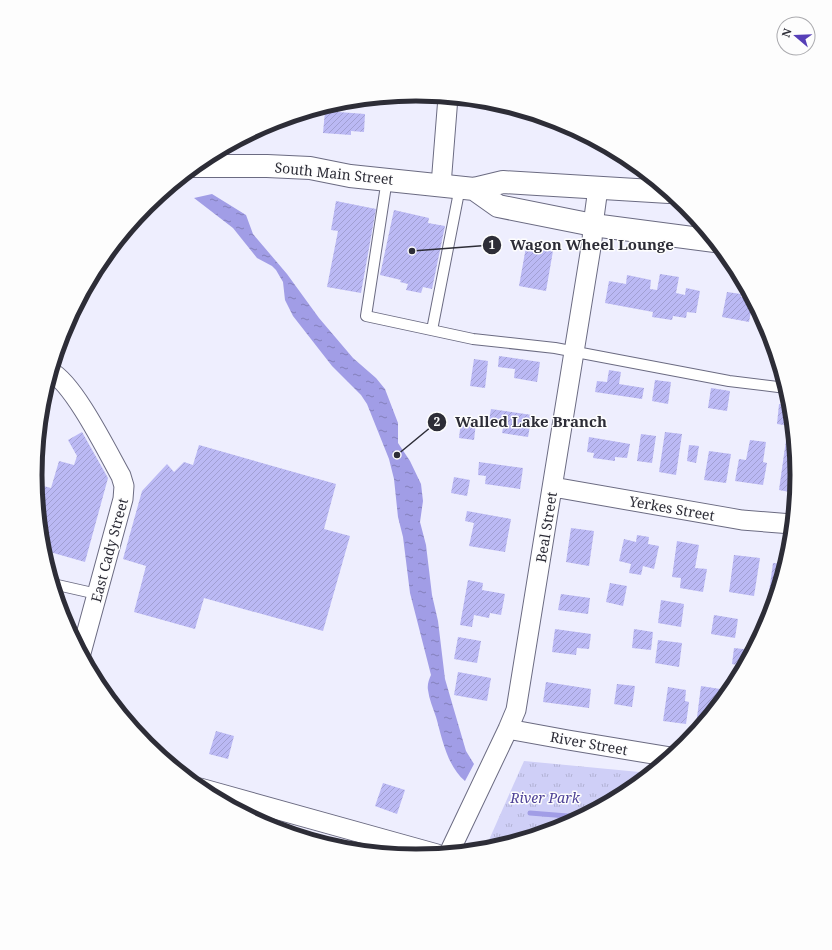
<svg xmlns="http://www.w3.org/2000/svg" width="832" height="950" viewBox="0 0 832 950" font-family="'Noto Serif',serif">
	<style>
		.grass { fill: url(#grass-tufts) }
		.water { fill: url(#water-ripples) }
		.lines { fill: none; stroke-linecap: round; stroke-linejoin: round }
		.stream { stroke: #a19de6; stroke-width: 5 }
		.building { fill: url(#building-hatch) }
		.lane-casing { stroke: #6b6b82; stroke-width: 12 }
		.street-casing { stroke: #6b6b82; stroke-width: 21 }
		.secondary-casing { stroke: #6b6b82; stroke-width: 24 }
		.lane { stroke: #fff; stroke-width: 10 }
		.street { stroke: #fff; stroke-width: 19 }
		.secondary { stroke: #fff; stroke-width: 22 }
		.labels { text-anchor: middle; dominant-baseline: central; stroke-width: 3; stroke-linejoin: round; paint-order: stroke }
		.street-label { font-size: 14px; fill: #2d2d37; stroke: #fdfdfd }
		.park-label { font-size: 14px; font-style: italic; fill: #4e4297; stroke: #fdfdfd }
		.rim { fill: none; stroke: #2d2d37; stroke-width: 5 }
		.leader { fill: none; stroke: #2d2d37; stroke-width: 1.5 }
		.callout-dot { fill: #2d2d37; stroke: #fdfdfd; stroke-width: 1.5 }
		.mark-label { font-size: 12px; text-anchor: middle; font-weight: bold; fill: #fff }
		.callout-label { font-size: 15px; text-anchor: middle; font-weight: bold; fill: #2d2d37; stroke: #fdfdfd; stroke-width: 3; stroke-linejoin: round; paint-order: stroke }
	</style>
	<defs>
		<pattern id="grass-tufts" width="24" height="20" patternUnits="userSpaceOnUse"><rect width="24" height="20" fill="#cfcff7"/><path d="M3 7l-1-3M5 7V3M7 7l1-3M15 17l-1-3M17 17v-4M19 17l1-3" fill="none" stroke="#b2b2d4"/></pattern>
		<pattern id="water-ripples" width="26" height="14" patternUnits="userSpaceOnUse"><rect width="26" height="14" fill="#a19de6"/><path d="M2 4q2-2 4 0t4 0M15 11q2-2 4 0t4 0" fill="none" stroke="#8480bb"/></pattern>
		<pattern id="building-hatch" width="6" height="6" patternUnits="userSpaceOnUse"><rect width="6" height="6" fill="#bbb9f4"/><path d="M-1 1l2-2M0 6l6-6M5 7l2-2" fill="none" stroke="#a19fd2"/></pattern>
	</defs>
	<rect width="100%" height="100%" fill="#eeeefe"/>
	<!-- grass -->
	<path class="grass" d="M524,761L650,773L627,792L562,827L485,849Z"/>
	<!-- water -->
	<path class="water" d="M212,194L246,215L253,234L287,274L319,318L353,358L376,378L385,389L398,423V443L410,461L421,484L423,501L420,522L426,545L432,595L438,621L445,679L466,751L474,764L465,781C447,766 442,738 436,717C433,708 429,699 428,690C427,685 429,679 431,675L410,593L403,537L398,517L394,479L389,459L367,404L361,395L332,366L293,316L285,300L283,282L276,270L272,266L257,258L233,228L194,198Z"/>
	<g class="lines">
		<!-- stream -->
		<path class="stream" d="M530,813L580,817"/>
	</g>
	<!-- building -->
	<path class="building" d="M325,111L365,114L364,132L351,131V135L323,133Z
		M336,201L376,209L361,293L327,287L338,231L331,230Z
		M394,210L429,218L428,223L445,226L432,289L423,287L421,293L406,290L408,284L400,282L401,280L380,275Z
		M526,247L553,251L546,291L519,286Z
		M660,274L679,277L676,293L685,295L686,288L700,291L696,313L687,312L686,318L673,316L672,320L652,317L653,312L605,303L609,281L626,284L627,275L651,280L650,289L657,290Z
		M727,292L741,294V297L752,299L753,301L749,322L722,317Z
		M499,356L540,362L537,382L514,378L515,369L498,367Z
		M474,359L488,361L485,388L470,386Z
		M609,370L621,372L619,384L644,388L642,399L595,392L597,381L607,382Z
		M655,380L671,382L668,404L652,401Z
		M711,388L730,391L727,411L708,408Z
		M779,404L790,405L791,426L777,424Z
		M491,409L532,415L528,437L502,433L503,428L488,426Z
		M461,421L476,423L474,440L459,438Z
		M82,432L108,478L85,562L43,550L36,484L51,488L59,461L74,465L77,456L68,440Z
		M665,432L682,434L676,475L659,472Z
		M641,434L656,436L652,463L637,461Z
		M589,437L630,444L627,458L615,457V461L593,458L594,453L587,452Z
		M750,440L766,442L763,462L767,463L763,485L735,481L739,459L746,460Z
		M786,440L794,442L797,475L795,493L779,490Z
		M199,445L336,484L324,529L350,536L323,631L204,598L195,629L134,612L146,566L123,559L142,491L167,464L174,472L184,462L193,465Z
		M689,445L699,446L696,463L687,461Z
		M709,451L731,454L726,483L704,480Z
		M479,462L523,468L520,489L485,484L486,476L478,475Z
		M454,477L470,480L467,496L451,493Z
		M467,511L511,519L505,552L469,546L474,523L465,521Z
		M571,528L594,531L589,566L566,562Z
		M637,535L649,537L648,544L659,546L654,569L643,566L641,575L629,573L631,564L619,561L624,539L636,542Z
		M677,541L699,545L695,568L707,569L703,592L680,588L681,578L672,577Z
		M734,555L760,558L754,596L729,592Z
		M773,563L785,564L776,593L769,592Z
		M468,580L483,583L482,590L505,594L501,615L490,613L489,618L474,615L472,627L460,625Z
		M610,583L627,586L623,606L606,602Z
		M561,594L590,598L588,614L558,610Z
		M661,600L684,604L681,627L658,623Z
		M714,615L738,619L735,638L711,634Z
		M555,629L591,634L589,649L577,648L576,655L552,652Z
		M634,629L653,632L651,650L632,648Z
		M458,637L481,641L477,663L454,659Z
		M658,640L682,643L679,667L655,663Z
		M734,648L751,650L739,676L735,675L737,665L732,664Z
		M458,672L491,678L487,701L454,695Z
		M546,682L591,689L589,708L543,702Z
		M617,684L635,686L632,707L614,704Z
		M701,686L720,689L718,701H721L701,726L696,725Z
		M668,687L686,690L685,701L689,702L686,724L663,721Z
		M122,715L135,719L133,728Z
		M216,731L234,736L228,759L209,754Z
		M383,783L405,790L397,814L375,806Z"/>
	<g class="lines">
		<defs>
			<path id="lane" d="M387,179L366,316L473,339L555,348L729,381L786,388
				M432,330L460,187
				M53,584L97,594"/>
			<path id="street" d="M441,185L448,97
				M51,372C74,384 107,451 121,476L124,486L123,499L81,653
				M553,487L742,520L792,524
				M508,729L568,740L671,757
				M200,788L437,854
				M449,853L508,729L516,710L592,241L593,225L598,188"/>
			<path id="secondary" d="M194,166H267L310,168L350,176L474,189L503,182L669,192
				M474,189L498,206L593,225L715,241"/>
		</defs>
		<!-- lane casing -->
		<use href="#lane" class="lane-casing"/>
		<!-- street casing -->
		<use href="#street" class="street-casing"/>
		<!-- secondary casing -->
		<use href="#secondary" class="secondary-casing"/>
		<!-- lane -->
		<use href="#lane" class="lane"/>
		<!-- street -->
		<use href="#street" class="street"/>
		<!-- secondary -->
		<use href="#secondary" class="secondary"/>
	</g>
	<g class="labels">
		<!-- street labels -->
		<g class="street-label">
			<text transform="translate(334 173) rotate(6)">South Main Street</text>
			<text transform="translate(672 508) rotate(10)">Yerkes Street</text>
			<text transform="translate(546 527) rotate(-81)">Beal Street</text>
			<text transform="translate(109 550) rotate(-75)">East Cady Street</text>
			<text transform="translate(589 743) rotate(10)">River Street</text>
		</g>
		<!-- park labels -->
		<g class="park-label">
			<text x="545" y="797">River Park</text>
		</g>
	</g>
	<!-- crop -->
	<path d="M0 0H832V950H0ZM42 475a374 374 0 1 1 748 0a374 374 0 1 1-748 0Z" fill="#fdfdfd" fill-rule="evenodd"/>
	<path class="rim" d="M42 475a374 374 0 1 1 748 0a374 374 0 1 1-748 0Z"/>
	<!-- callouts -->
	<path class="leader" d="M412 251L492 245M397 455L437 422"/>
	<g class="callout-dot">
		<circle cx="412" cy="251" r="4"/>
		<circle cx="397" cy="455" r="4"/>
		<circle cx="492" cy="245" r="10"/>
		<circle cx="437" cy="422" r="10"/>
	</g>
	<g class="mark-label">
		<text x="492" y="249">1</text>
		<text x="437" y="426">2</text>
	</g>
	<g class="callout-label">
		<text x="592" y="250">Wagon Wheel Lounge</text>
		<text x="531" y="427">Walled Lake Branch</text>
	</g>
	<!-- north arrow -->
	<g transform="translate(796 36) rotate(289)"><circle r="19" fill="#fdfdfd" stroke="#aaaaae"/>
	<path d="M0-3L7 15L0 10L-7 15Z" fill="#563fb7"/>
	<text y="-6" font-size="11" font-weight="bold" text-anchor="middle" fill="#2d2d37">N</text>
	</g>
</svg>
